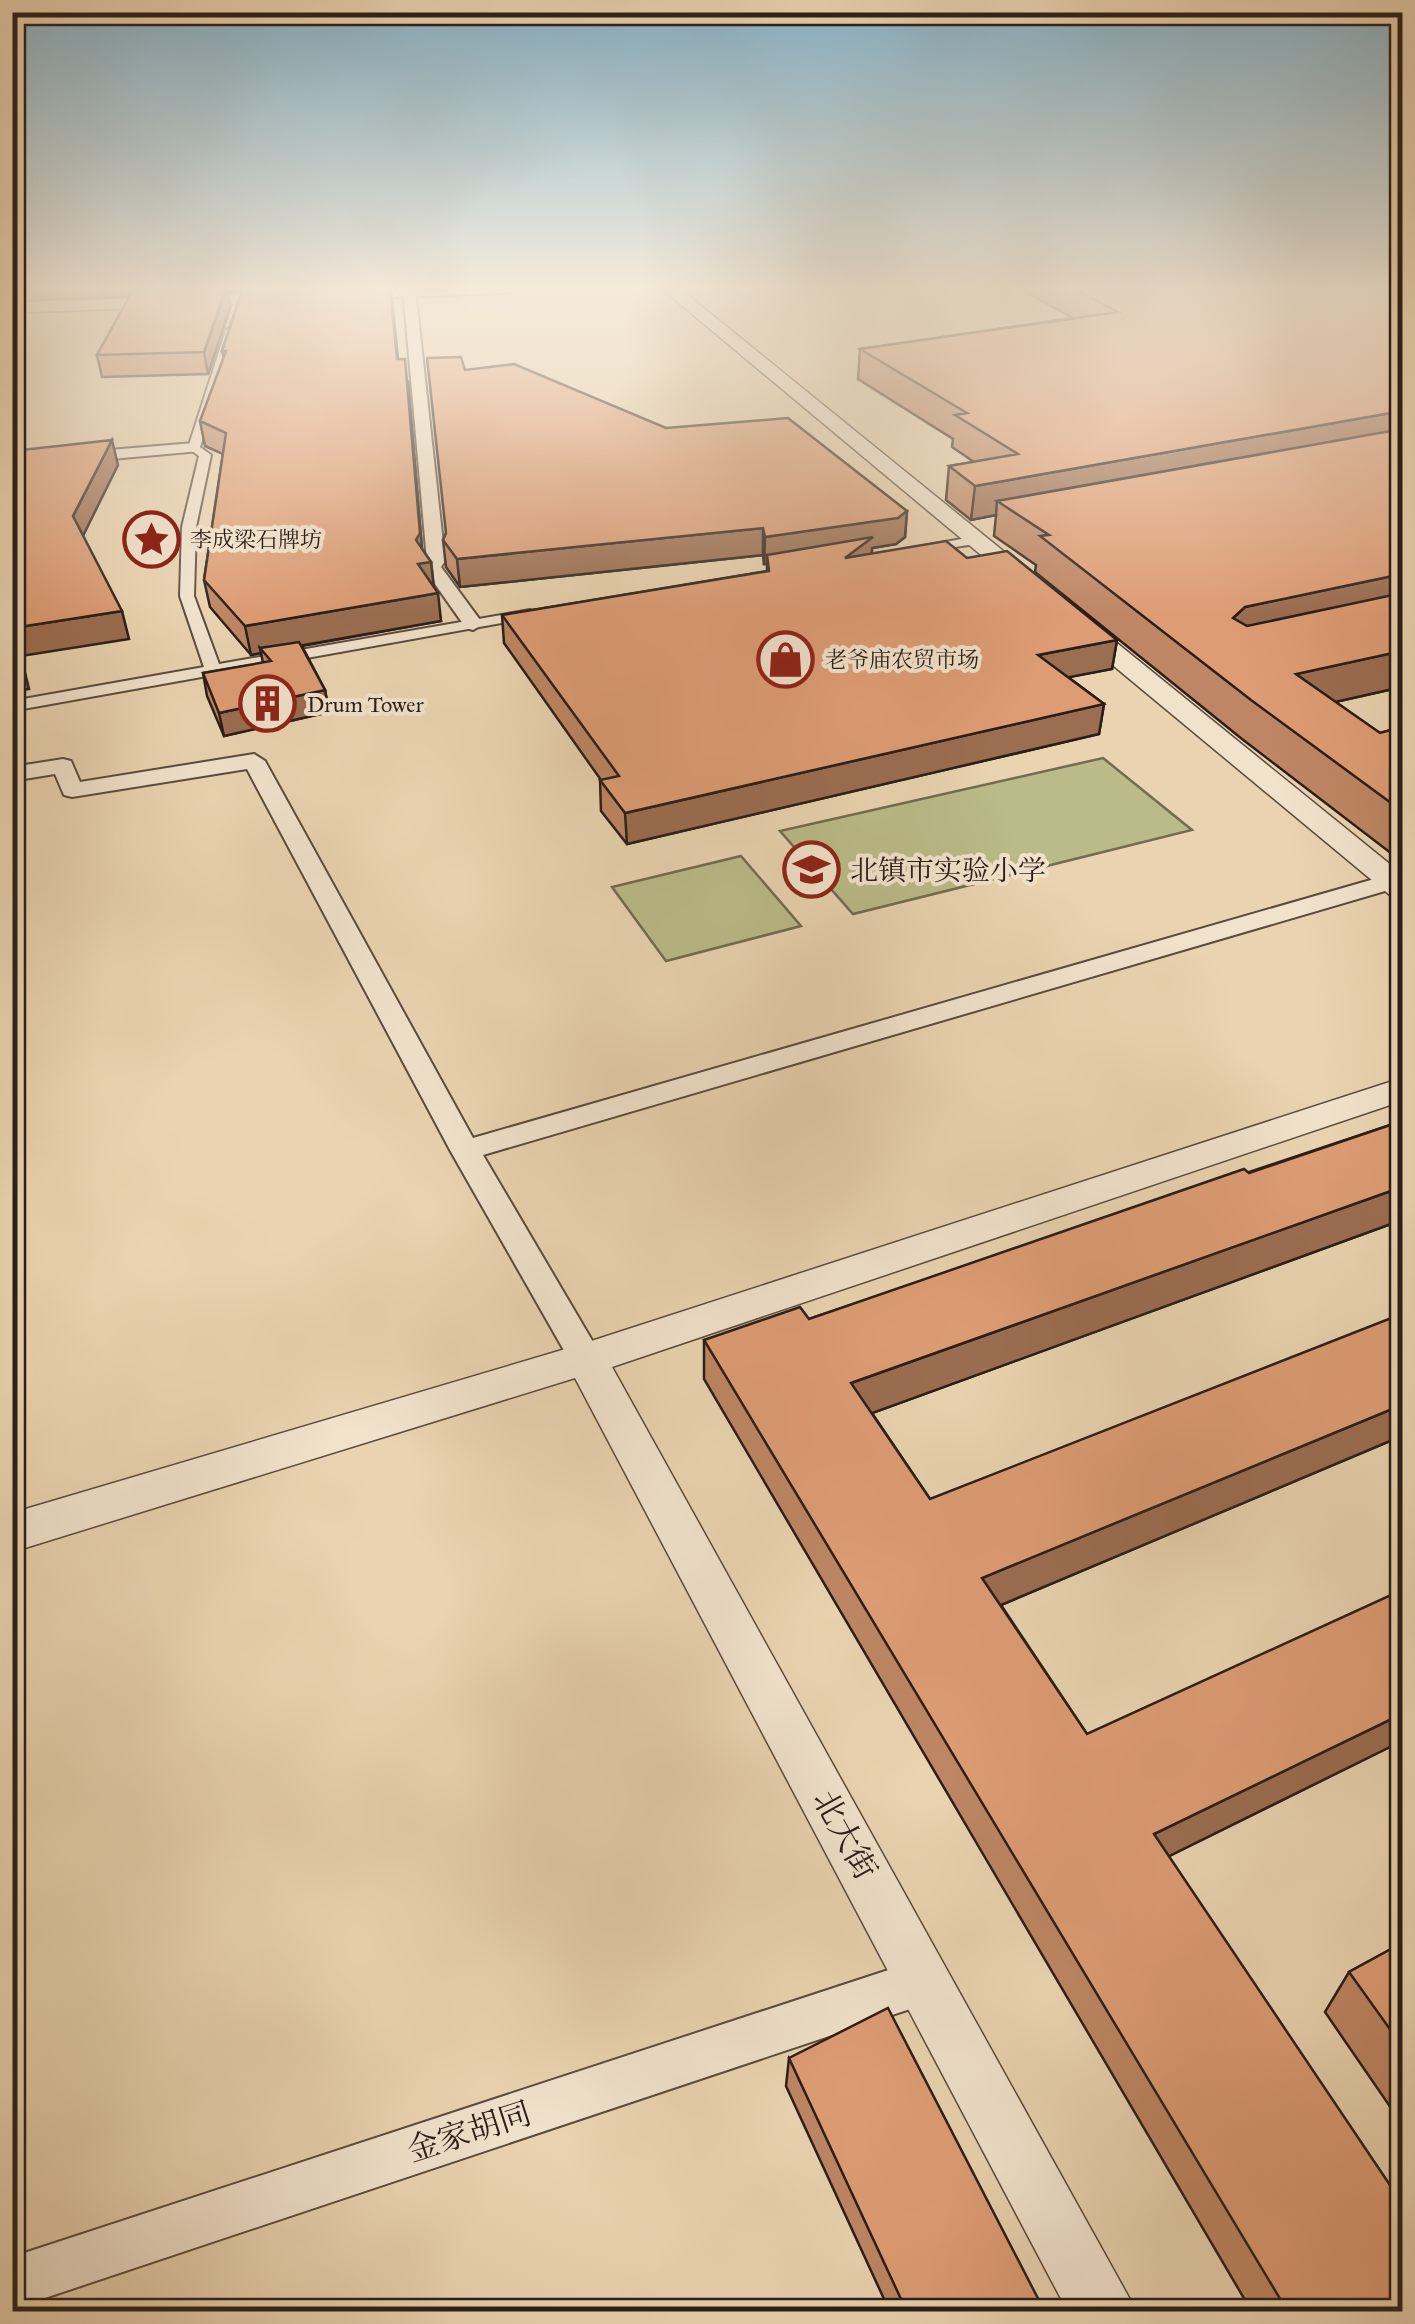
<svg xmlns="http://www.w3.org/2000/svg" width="1415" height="2324" viewBox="0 0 1415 2324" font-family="'IM FELL Great Primer','Noto Serif SC',serif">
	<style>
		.green { fill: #babb88; stroke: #726c50; stroke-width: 2.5 }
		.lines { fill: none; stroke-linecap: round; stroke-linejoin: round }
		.pedestrian-casing { stroke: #5a4b3f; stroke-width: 4 }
		.minor-casing { stroke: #5a4b3f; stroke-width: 4 }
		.tertiary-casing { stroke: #5a4b3f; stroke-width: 3 }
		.pedestrian { fill: #f1e2cc; fill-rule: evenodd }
		.minor { fill: #f1e2cc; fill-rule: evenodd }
		.tertiary { fill: #f1e2cc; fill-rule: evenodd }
		.wall { fill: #be8664; stroke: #2a1e19; stroke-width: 2.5 }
		.shaded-wall { fill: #9b6d51; stroke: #2a1e19; stroke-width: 2.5 }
		.building { fill: #dd9c74; stroke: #2a1e19; stroke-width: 2.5 }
		.labels { text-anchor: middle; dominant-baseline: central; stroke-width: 8; stroke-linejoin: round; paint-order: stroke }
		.far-poi-label { font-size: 22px; fill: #2a1e19; stroke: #f1e2cc; text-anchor: start }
		.poi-label { font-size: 28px; fill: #2a1e19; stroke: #f1e2cc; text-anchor: start }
		.near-street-label { font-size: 32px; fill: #2a1e19; stroke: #f1e2cc }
	</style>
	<rect width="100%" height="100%" fill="#e9d3b0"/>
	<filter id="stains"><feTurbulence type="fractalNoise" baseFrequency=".002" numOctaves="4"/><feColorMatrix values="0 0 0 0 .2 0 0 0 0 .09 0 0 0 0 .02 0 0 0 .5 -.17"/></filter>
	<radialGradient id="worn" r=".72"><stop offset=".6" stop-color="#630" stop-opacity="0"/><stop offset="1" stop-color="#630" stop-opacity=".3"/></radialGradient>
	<!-- green -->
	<path class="green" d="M1103,758L1192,830L853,914L780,831Z
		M741,856L801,926L666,961L612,887Z"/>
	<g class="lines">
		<defs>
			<path id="pedestrian" d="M231,327L236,330L200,447L211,455L196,527L194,596L219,664L530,610L537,614L530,618L12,711V701L204,667L180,596L182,527L199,456L188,448L226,330Z
				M977,536L982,537V543L921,552L914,548Z"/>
			<path id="minor" d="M403,288H415L445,561L441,567L483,624L473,630L466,628L423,567L427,561Z
				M194,443L200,445V451L12,468V458Z
				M254,754L265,761L473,1138L1402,871V886L483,1155L603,1359L598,1368L586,1372L574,1368L450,1150L247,769L72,797L64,795L55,774L12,781V767L63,759L71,761L80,782Z
				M925,1958L941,1965L948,1981L941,1997L925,2004L12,2309V2257Z"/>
			<path id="tertiary" d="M386,288H517L509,293L12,313V303Z
				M661,288H679L1039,580L1043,585L1039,590H1023Z
				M1077,616L1086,618L1402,874V898L1391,896L1068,628L1065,623L1068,618Z
				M1402,1078V1101L612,1367L1137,2312H1068L575,1378L12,1552V1513L579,1345Z"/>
		</defs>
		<!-- pedestrian casing -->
		<use href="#pedestrian" class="pedestrian-casing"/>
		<!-- minor casing -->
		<use href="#minor" class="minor-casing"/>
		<!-- tertiary casing -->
		<use href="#tertiary" class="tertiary-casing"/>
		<!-- pedestrian -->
		<use href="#pedestrian" class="pedestrian"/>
		<!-- minor -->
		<use href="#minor" class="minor"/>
		<!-- tertiary -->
		<use href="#tertiary" class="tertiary"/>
	</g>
	<!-- wall -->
	<path class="wall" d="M12,288H391L398,359L408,382L422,549L431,562L434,588L441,621L302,646L325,690L329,712L224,736L207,696L203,673L263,663L261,653L251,655L210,607L204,580L223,454L205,446L200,421L224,358L222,351L242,291L227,292L230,308L208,374L102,377L97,355L130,296L12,301Z
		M1019,288H1402V687L1335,702L1380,733L1402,727V852L1392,854L1242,739L1035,572L1036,565L994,536L996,515L971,520L946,500L949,466L974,462L952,447L953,439L858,379L860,349L1073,318Z
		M666,428L907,511L905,537L896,544L872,548V554L967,558L1117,640L1112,669L1068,677L1104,704L1099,734L627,844L601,811L600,780H601L504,643L502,615L767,571V564H764L763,555L460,587L446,567L443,540L446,534Z
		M1402,1121V1220L872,1413L930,1499L1402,1436L1001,1605L1087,1734L1402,1741L1169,1856L1402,2312H1252L704,1379V1340L809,1319Z
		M1402,1943V2124L1325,2012L1349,1972Z
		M789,2058L1045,2312H890L786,2086Z"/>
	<!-- shaded-wall -->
	<path class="shaded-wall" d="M227,288L230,308L208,374L204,352Z
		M408,382L423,560L431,562L434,589L421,591L416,540Z
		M1402,411V441L997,501L996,515L971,520L975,486Z
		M112,440L118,465L80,542L73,516Z
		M907,511L905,537L896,544L872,548L871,564L767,555V564H764L765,537Z
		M763,528V555L460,587L457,559Z
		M1402,574V604L1237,644L1233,618L1245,607Z
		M438,593L441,621L264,652L260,648L261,653L251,655L245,626Z
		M122,611L129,639L21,656L29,689L12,692L13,628Z
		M1117,640L1112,669L1034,684L1038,655Z
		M1402,651V687L1286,713L1296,674Z
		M325,690L329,712L224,736L219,713Z
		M1104,704L1099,734L627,844L625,813Z
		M1402,822V852L1392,854Z
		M1402,1187V1220L848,1422L851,1383Z
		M1402,1405V1436L975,1616L982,1578Z
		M1402,1714V1741L1141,1870L1154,1834Z"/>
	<!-- building -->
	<path class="building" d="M190,288H226L204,352L97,355L133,290Z
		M243,288H390L397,359H405L420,533L416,540L431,562L418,564L438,593L245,626L204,580L226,433L200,421L226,351H222Z
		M1073,288H1402V411L975,486L949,466L1018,454L955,415L967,413L860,349L1118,312Z
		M461,357L465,370L514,364L666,428L788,418L907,511L898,518L765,537L763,528L457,559L443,540L446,533L427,358Z
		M1402,429V574L1245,607L1233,618L1247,626L1402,593V651L1296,674L1380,733L1402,727V811L1251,700L1040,536L1049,535L997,501Z
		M112,440L73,516L122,611L13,628L21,660L12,661V451Z
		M873,537L845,558L946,541L967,558L1007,551L1117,640L1038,655L1104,704L625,813L600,780L619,776L502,615L769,571L767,555Z
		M299,642L325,690L219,713L203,673L271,661L260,648Z
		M1402,1121V1187L851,1383L930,1499L1399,1315L1402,1318V1405L982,1578L1087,1734L1402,1590V1714L1154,1834L1402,2203V2312H1288L704,1340L800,1307L809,1319L1244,1169L1249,1173Z
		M1402,1943V2046L1349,1972Z
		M888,2008L1045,2312H907L789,2058Z"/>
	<!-- sky -->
	<linearGradient id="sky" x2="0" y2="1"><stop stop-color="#88b6ce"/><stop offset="0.47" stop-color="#f5ebdb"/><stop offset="1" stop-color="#f5ebdb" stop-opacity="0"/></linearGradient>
	<rect width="1415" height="614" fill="url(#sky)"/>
	<!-- icons -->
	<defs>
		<symbol id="sight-ring" viewBox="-11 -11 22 22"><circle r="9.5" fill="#f1e2cc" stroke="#8f2418" stroke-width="1.5"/><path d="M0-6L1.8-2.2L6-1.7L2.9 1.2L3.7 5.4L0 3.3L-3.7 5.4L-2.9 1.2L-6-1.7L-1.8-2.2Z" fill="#8f2418"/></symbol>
		<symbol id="shop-ring" viewBox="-11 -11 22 22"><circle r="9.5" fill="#f1e2cc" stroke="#8f2418" stroke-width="1.5"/><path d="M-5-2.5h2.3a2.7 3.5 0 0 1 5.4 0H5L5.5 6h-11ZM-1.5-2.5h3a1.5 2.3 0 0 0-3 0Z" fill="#8f2418"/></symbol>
		<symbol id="building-ring" viewBox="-11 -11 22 22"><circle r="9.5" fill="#f1e2cc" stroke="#8f2418" stroke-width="1.5"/><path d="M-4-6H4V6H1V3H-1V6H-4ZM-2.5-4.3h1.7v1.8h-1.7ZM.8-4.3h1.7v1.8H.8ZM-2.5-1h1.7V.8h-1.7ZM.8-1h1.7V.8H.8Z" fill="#8f2418"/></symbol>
		<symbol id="school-ring" viewBox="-11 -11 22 22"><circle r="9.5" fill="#f1e2cc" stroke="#8f2418" stroke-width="1.5"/><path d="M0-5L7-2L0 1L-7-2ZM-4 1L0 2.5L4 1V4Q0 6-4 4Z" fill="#8f2418"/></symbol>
	</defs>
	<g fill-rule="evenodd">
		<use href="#sight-ring" x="120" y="508" width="63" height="63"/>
		<use href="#shop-ring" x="754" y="628" width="63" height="63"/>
		<use href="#building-ring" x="236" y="672" width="63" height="63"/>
		<use href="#school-ring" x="780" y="838" width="63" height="63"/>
	</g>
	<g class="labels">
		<!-- far-poi labels -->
		<g class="far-poi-label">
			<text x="190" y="539">李成梁石牌坊</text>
			<text x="825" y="659">老爷庙农贸市场</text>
			<text x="307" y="704">Drum Tower</text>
		</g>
		<!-- poi labels -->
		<g class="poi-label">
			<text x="850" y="870">北镇市实验小学</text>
		</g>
		<!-- near-street labels -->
		<g class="near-street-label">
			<text transform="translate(845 1835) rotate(61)">北大街</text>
			<text transform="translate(469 2132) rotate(-18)">金家胡同</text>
		</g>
	</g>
	<!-- margin -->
	<rect width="1415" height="2324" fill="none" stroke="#e9d3b0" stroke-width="50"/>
	<rect x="15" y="15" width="1385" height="2294" fill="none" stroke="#2a1e19" stroke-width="5"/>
	<rect x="25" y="25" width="1365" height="2274" fill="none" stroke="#2a1e19" stroke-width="2.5"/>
	<rect width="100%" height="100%" filter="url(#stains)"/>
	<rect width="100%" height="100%" fill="url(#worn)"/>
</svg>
